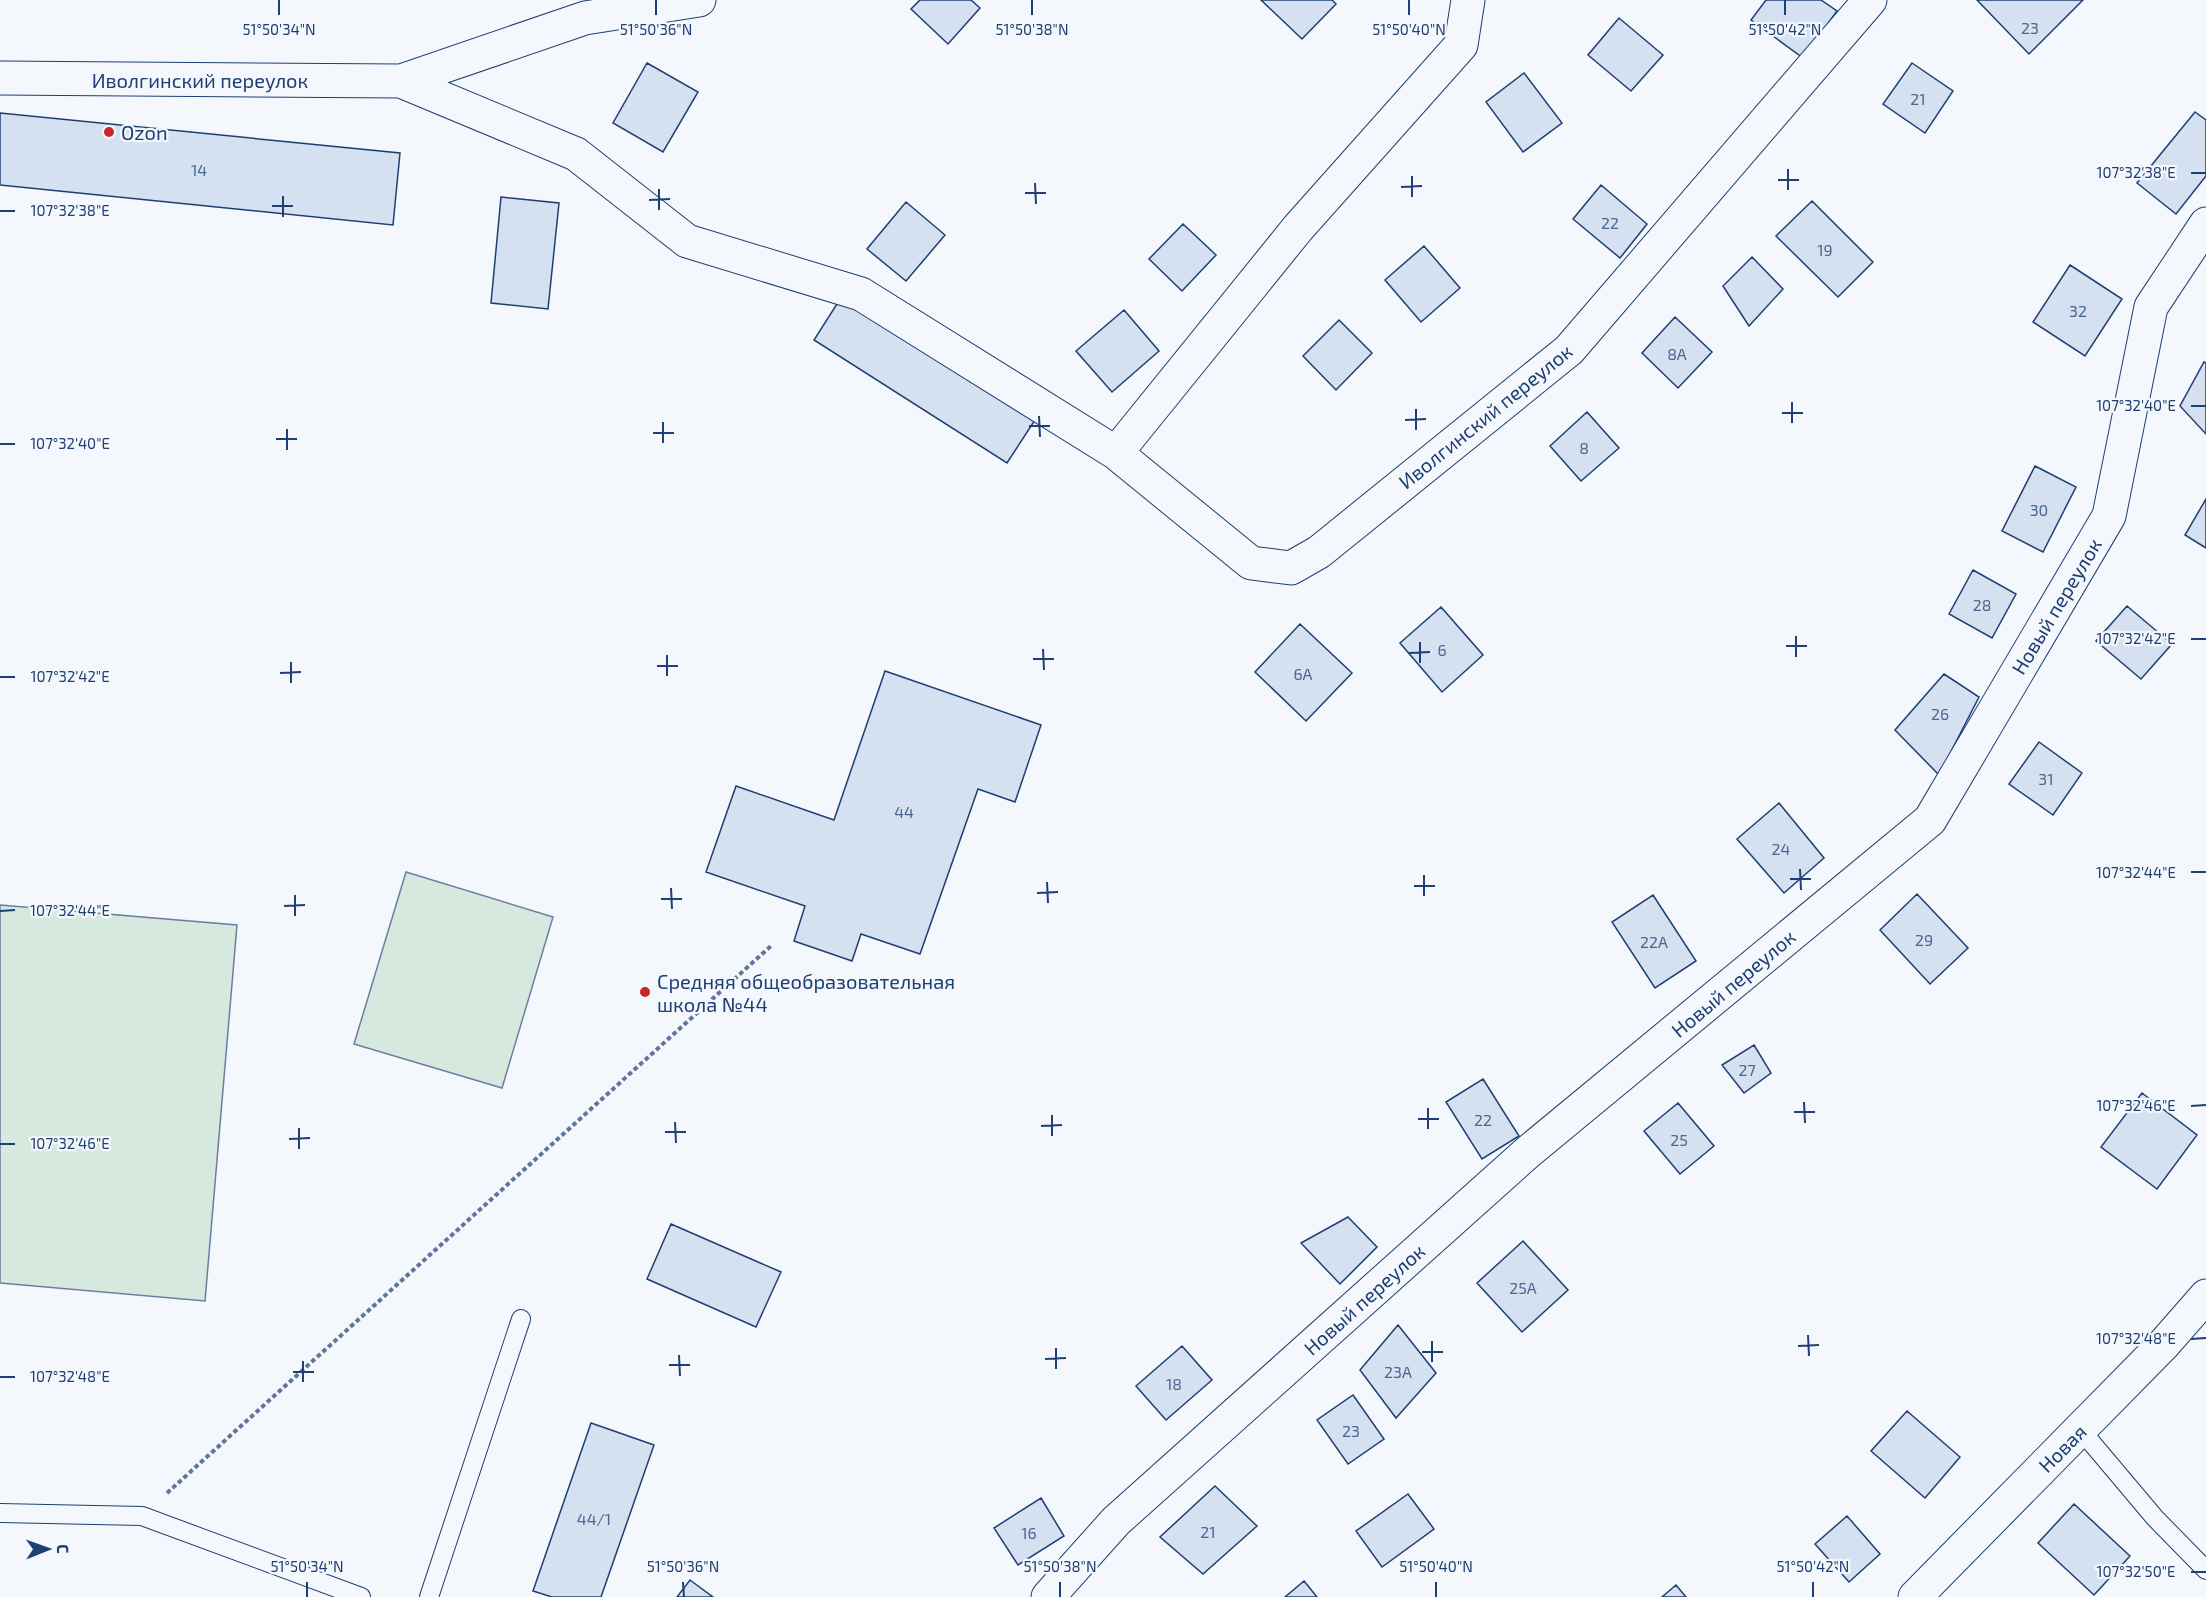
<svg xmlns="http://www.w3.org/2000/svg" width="2206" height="1597" viewBox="0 0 2206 1597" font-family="'Exo 2',sans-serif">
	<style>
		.green { fill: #d7e8df; stroke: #687fa3; stroke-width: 1.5 }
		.building { fill: #d5e0f0; stroke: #1d3f73; stroke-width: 1.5 }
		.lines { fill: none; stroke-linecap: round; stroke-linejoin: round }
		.service-casing { stroke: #1d3f73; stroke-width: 20 }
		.minor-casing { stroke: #1d3f73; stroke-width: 35 }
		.path { stroke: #5e769c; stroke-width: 4; stroke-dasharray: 4.5 3; stroke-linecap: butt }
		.service { stroke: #f4f7fb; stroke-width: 18 }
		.minor { stroke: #f4f7fb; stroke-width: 33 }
		.ticks { fill: none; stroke: #1d3f73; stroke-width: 2 }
		.poi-dot { fill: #c62828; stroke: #f4f7fb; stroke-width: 2 }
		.labels { text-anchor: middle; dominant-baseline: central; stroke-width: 4.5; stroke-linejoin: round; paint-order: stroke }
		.number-label { font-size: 16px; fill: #4b6792 }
		.street-label { font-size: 20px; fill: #1d3f73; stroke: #f4f7fb }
		.poi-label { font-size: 20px; fill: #1d3f73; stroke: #f4f7fb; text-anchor: start }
		.ticks-label { font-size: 15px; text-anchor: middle; fill: #1d3f73; stroke: #f4f7fb; stroke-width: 4.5; stroke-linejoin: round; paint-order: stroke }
	</style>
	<rect width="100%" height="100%" fill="#f4f7fb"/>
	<!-- green -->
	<path class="green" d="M406,872L553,917L502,1088L354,1044Z
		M0,905L237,925L205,1301L0,1283Z"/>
	<!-- building -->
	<path class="building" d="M920,0H971L980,8L948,44L911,9Z
		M1261,0H1332L1336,4L1302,39Z
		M1766,0H1821L1837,11L1803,58L1751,20Z
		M1977,0H2083L2029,54Z
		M1619,18L1663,55L1631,91L1588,55Z
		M647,63L698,92L663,152L613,123Z
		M1912,63L1953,91L1925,133L1883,104Z
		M1524,73L1562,123L1523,152L1486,102Z
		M2195,112L2206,120V176L2176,214L2137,183Z
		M0,113L400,153L393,225L0,185Z
		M1601,185L1647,224L1620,258L1573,219Z
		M501,197L559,203L548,309L491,303Z
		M1812,201L1873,262L1838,297L1776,236Z
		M906,202L945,235L906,281L867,249Z
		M1183,224L1216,255L1182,291L1149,259Z
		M1424,246L1460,288L1421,322L1385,280Z
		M1752,257L1783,289L1749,326L1723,286Z
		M2070,265L2122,299L2085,356L2033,322Z
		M842,296L1035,420L1007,463L814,340Z
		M1124,310L1159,351L1112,392L1076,351Z
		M1675,317L1712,352L1678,388L1642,353Z
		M1339,320L1372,353L1336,390L1303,356Z
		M2204,362L2206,363V434L2180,406Z
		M1587,412L1619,448L1581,481L1550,446Z
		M2035,466L2076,487L2043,552L2002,531Z
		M2206,499V548L2185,535Z
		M1973,570L2016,594L1992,638L1949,614Z
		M2127,606L2172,644L2141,679L2096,641Z
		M1441,607L1483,655L1442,692L1400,643Z
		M1300,624L1352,673L1306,721L1255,672Z
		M885,671L1041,725L1015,802L978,789L920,954L861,934L852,961L794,941L805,906L706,872L736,786L834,820Z
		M1944,674L1979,697L1939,775L1895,730Z
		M2039,742L2082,773L2053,815L2009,784Z
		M1779,803L1824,858L1784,893L1737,839Z
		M1917,894L1968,948L1930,984L1880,930Z
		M1653,895L1696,961L1655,988L1612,922Z
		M1754,1045L1771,1073L1744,1093L1722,1065Z
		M1483,1079L1519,1136L1482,1159L1446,1102Z
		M2142,1093L2197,1135L2157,1189L2101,1147Z
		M1678,1103L1714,1146L1680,1174L1644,1131Z
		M1348,1217L1377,1247L1340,1284L1301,1243Z
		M671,1224L781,1272L756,1327L647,1279Z
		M1523,1241L1568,1290L1522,1332L1477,1283Z
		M1398,1325L1436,1373L1396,1418L1360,1370Z
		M1182,1346L1212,1380L1166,1420L1136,1386Z
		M1353,1395L1384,1439L1348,1464L1317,1420Z
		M1907,1411L1960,1457L1925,1498L1871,1451Z
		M591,1423L654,1445L601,1597H552L533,1591Z
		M1215,1486L1257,1526L1203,1574L1160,1537Z
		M1408,1494L1434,1529L1382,1567L1356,1531Z
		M1041,1498L1064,1536L1018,1565L994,1528Z
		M2074,1504L2130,1556L2094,1595L2038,1543Z
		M1847,1516L1880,1554L1849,1582L1815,1544Z
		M690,1580L713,1597H677Z
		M1304,1581L1317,1597H1285Z
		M1676,1585L1686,1597H1662Z"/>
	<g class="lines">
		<defs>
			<path id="service" d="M2080,1429L2155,1518L2206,1570
				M0,1513L142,1516L361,1597
				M429,1597L521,1319"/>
			<path id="minor" d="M0,78L401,81L576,154L687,241L861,294L1116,453L1251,563L1291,568L1319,552L1569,350L1870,0
				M401,81L585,18L699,0
				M1116,453L1298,228L1461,45L1468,0
				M1048,1597L1116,1521L1528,1152L1930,820L2109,516L2151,307L2206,224
				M1915,1597L2164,1344L2206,1296"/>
		</defs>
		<!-- service casing -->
		<use href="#service" class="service-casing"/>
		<!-- minor casing -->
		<use href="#minor" class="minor-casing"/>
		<!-- path -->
		<path class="path" d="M167,1493L772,945"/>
		<!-- service -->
		<use href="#service" class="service"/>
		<!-- minor -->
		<use href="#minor" class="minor"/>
	</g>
	<!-- ticks -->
	<path class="ticks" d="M279,0V15M656,0V15M1032,0V15M1409,0V15M1785,0V15M1788,169V190M2191,173H2206M1412,176V197M1778,180H1799M1035,183L1036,204M1401,187L1422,186M659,189V210M1025,193H1046M283,196V217M649,200L670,199M272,206H293M0,211H15M1792,402V423M2191,406H2206M1416,409V430M1782,413H1803M1039,416L1040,437M1405,420L1426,419M663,422V443M1029,426H1050M287,429V450M653,433H674M276,439H297M0,444H15M1796,636V657M2191,639H2206M1420,642V663M1786,646H1807M1043,649L1044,670M1409,653L1430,652M667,655V676M1033,659H1054M291,662V683M657,666H678M280,673L301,672M0,677H15M1800,869L1801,890M2191,872H2206M1424,875V896M1790,879H1811M1047,882L1048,903M1414,886H1435M671,888L672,909M1037,893L1058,892M295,895V916M661,899H682M284,906L305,905M0,911L15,910M1804,1102L1805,1123M2191,1106L2206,1105M1428,1108V1129M1794,1112H1815M1052,1115V1136M1418,1119H1439M675,1122L676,1143M1041,1126L1062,1125M299,1128V1149M665,1132H686M289,1139L310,1138M0,1144H15M1808,1335L1809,1356M2191,1339L2206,1338M1432,1341V1362M1798,1346L1819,1345M1056,1348V1369M1422,1352H1443M679,1355L680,1376M1045,1359L1066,1358M303,1361V1382M669,1365H690M293,1372H314M0,1377H15M2191,1572H2206M307,1582V1597M683,1582L684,1597M1060,1582V1597M1436,1582V1597M1813,1582V1597"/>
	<!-- markers -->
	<g class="poi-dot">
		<circle cx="109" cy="132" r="6"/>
		<circle cx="645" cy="992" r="6"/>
	</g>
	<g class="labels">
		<!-- number labels -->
		<g class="number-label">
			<text x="2030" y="27">23</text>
			<text x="1918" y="98">21</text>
			<text x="199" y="169">14</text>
			<text x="1610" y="222">22</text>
			<text x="1825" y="249">19</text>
			<text x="2078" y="310">32</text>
			<text x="1677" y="353">8А</text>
			<text x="1584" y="447">8</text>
			<text x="2039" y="509">30</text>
			<text x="1982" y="604">28</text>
			<text x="1442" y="649">6</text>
			<text x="1303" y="673">6А</text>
			<text x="1940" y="713">26</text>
			<text x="2046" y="778">31</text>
			<text x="904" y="811">44</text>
			<text x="1781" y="848">24</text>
			<text x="1924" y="939">29</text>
			<text x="1654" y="941">22А</text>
			<text x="1747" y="1069">27</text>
			<text x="1483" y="1119">22</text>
			<text x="1679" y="1139">25</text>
			<text x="1523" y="1287">25А</text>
			<text x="1398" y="1371">23А</text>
			<text x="1174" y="1383">18</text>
			<text x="1351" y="1430">23</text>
			<text x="594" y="1518">44/1</text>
			<text x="1208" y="1531">21</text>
			<text x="1029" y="1532">16</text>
		</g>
		<!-- street labels -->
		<g class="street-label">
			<text x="200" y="80">Иволгинский переулок</text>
			<text transform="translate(1485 416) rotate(-39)">Иволгинский переулок</text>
			<text transform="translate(2056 606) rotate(-59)">Новый переулок</text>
			<text transform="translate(1733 983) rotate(-40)">Новый переулок</text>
			<text transform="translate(1364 1299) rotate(-42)">Новый переулок</text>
			<text transform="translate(2062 1448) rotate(-45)">Новая</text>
		</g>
		<!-- poi labels -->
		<g class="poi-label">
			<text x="121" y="132">Ozon</text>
			<text x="657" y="981">Средняя общеобразовательная<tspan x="657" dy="23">школа №44</tspan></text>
		</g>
	</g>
	<g class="ticks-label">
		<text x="279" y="35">51°50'34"N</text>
		<text x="656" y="35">51°50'36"N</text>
		<text x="1032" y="35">51°50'38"N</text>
		<text x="1409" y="35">51°50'40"N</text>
		<text x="1785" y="35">51°50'42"N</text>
		<text x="2136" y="178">107°32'38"E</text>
		<text x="70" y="216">107°32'38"E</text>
		<text x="2136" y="411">107°32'40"E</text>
		<text x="70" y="449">107°32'40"E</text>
		<text x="2136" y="644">107°32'42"E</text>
		<text x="70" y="682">107°32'42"E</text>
		<text x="2136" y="878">107°32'44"E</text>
		<text x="70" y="916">107°32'44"E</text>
		<text x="2136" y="1111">107°32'46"E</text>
		<text x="70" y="1149">107°32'46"E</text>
		<text x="2136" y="1344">107°32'48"E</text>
		<text x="70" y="1382">107°32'48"E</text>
		<text x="307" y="1572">51°50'34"N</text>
		<text x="683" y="1572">51°50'36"N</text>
		<text x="1060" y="1572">51°50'38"N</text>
		<text x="1436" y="1572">51°50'40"N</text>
		<text x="1813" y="1572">51°50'42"N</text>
		<text x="2136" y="1577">107°32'50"E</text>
	</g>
	<!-- north arrow -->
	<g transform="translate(48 1549) rotate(89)" stroke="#f4f7fb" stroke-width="4.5" paint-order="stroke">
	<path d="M0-4.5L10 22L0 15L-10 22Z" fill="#1d3f73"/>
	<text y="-9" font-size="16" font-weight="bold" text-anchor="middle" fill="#1d3f73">С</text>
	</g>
</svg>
